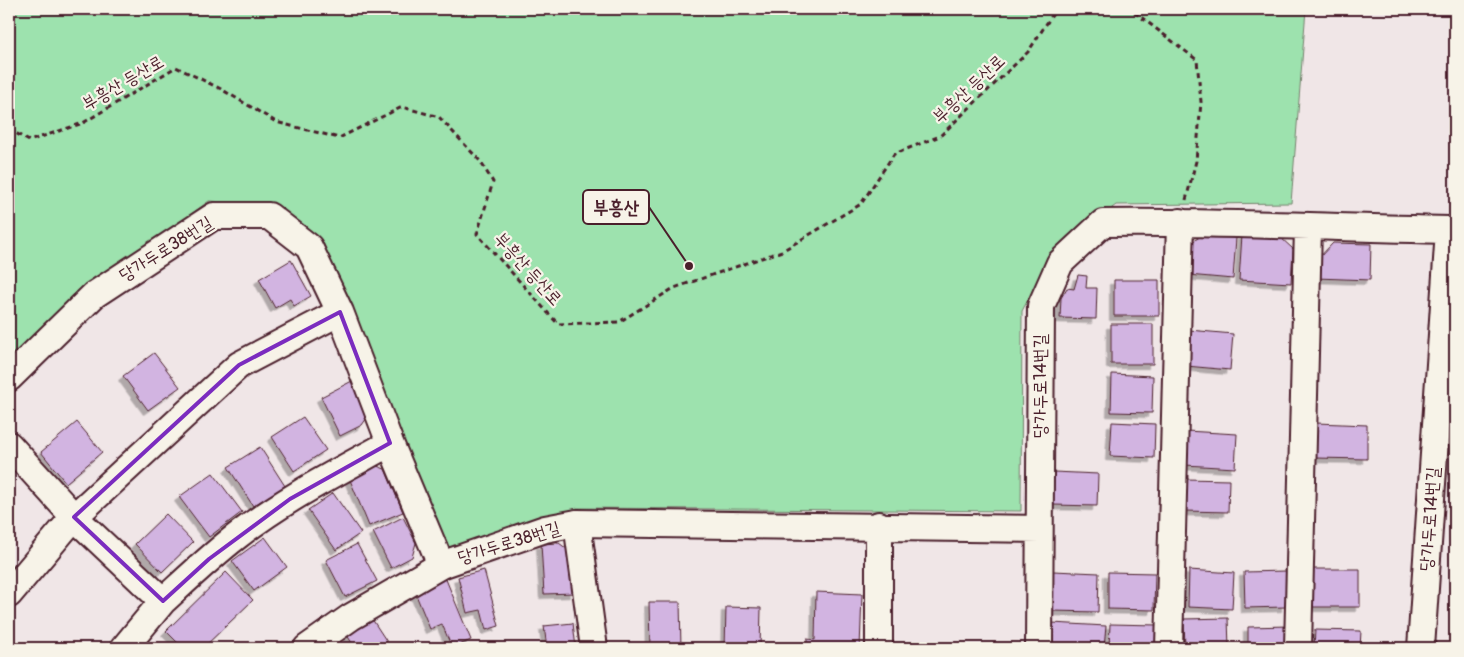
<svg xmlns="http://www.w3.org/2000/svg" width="1464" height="657" viewBox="0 0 1464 657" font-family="Pangolin,'Poor Story',sans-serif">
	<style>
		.green { fill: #9de2ae; stroke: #74806c }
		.building { fill: #d2b4e1; stroke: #4a1f2b; filter: url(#shadow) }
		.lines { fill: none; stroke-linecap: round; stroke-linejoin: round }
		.minor-casing { stroke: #4a1f2b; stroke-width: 30 }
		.path { stroke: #4a1f2b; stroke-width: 3; stroke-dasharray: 5 4; stroke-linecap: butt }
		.minor { stroke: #f7f3e8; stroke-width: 26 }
		.marked { fill: none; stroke: #7b2cbf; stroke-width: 4; stroke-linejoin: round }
		.labels { text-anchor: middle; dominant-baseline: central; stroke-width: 4.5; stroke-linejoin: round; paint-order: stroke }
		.street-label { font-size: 18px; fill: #4a1f2b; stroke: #f7f3e8 }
		.leader { fill: none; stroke: #4a1f2b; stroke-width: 2 }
		.callout-dot { fill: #4a1f2b; stroke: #f7f3e8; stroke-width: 2 }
		.callout { fill: #f7f3e8; stroke: #4a1f2b; stroke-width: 2 }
		.callout-label { font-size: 19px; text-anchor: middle; font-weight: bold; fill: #4a1f2b }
	</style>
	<defs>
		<filter id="shadow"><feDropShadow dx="-4.5" dy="4.5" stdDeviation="0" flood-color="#0004"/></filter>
	</defs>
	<rect width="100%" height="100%" fill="#f0e6e7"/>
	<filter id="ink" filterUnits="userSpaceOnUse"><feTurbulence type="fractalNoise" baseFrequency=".02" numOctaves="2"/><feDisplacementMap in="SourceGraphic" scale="10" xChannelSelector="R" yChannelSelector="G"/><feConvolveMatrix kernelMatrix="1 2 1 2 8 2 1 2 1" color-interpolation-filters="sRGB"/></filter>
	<g filter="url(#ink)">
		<!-- green -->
		<path class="green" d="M9,9H1306L1291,203L1116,205L1054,251L1022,311L1021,511L577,508L449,550L322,240L275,205L209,201L99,281L9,359Z"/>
		<!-- building -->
		<path class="building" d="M1203,235L1236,238L1233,279L1188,275L1190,243Z
			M1242,235L1280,237L1293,249L1291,283L1239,280Z
			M1333,243L1371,244L1370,280L1316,278L1317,260Z
			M291,260L311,296L294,306L290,299L275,308L259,279Z
			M1078,275L1087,276L1086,288H1097L1096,319L1060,318L1061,298L1067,288L1074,289Z
			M1114,280H1159V316H1114Z
			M1111,324H1153V364H1111Z
			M1189,330L1233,334L1230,370L1186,366Z
			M154,353L180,387L148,410L123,376Z
			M1112,374L1153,376L1152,413L1111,412Z
			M352,381L369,415L362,425L340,436L321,397Z
			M303,417L326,450L294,471L272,437Z
			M77,422L102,452L66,483L41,452Z
			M1112,422L1155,424L1154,458L1110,456Z
			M1316,423L1367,425V459L1315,458Z
			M1186,431L1237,434L1235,468L1185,465Z
			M260,447L285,486L253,506L228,467Z
			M369,463L385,469L403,512L369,526L350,480Z
			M1054,472L1098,474L1097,506L1053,505Z
			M213,473L242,512L209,537L179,497Z
			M1185,479L1229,480L1228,512L1185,511Z
			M333,493L361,533L336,550L308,510Z
			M166,514L193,542L162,572L135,544Z
			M403,517L416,543L412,557L391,568L373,532Z
			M265,537L287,567L254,591L232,561Z
			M559,543L571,552L574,593L544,594L541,544Z
			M357,544L377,581L345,597L326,560Z
			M1313,569H1360V607H1313Z
			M484,570L499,626L486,630L481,610L467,613L458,577Z
			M1189,570L1234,573L1232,609L1188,607Z
			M1053,571L1099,573L1098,612L1051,611Z
			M1286,571V607L1245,608L1244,572Z
			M226,572L253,600L203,648H183L166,631Z
			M1108,572L1155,573L1154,610L1108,609Z
			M445,577L471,640L452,648L442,624L430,629L414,590Z
			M816,592L862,594L860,648H807V639L815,640Z
			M649,602H680L681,648H650Z
			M726,607L761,608L760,648H725Z
			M1228,618L1229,648H1185L1184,619Z
			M372,619L391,648H355L347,635Z
			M573,623L576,648H547L544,626Z
			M1052,623L1106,626L1104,648H1051Z
			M1110,624L1157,625V648H1109Z
			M1289,626V648H1248V627Z
			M1315,630L1361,631L1360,648H1314Z"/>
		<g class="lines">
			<defs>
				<path id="minor" d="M9,378L94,295L214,216H269L309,247L340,312L390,443L441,565L545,529L577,523
					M9,445L74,517L163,601L124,648
					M879,525V648
					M9,594L74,517L239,365L340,312
					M163,601C187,579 211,556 237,536C284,499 338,472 390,443
					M307,648L351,617L441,565
					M594,648L577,523L1039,529
					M1039,648L1041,306L1060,263L1103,223C1218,221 1334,228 1449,230L1421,648
					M1169,648L1180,222
					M1298,648L1308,227"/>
			</defs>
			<!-- minor casing -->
			<use href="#minor" class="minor-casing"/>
			<!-- path -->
			<path class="path" d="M1126,9L1133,11L1197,60L1201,102L1196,161L1186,200
				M9,129L29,141L83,123L176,67L221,89L276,122L339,138L402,107L439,117L480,161L493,182L477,234L558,324L619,322L674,288L782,251L861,204L894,154L940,136L1028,52L1056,9"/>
			<!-- minor -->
			<use href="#minor" class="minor"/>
		</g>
	</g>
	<!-- marked area -->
	<path class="marked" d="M340,312L390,443L290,499L209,559L163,601L74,517L239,365Z"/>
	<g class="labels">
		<!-- street labels -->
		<g class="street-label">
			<text transform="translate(123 83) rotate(-30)">부흥산 등산로</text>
			<text transform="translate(969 89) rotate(-43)">부흥산 등산로</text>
			<text transform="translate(166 249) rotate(-32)">당가두로38번길</text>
			<text transform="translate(528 269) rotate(48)">부흥산 등산로</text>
			<text transform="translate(1040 386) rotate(-90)">당가두로14번길</text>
			<text transform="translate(1430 519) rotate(-86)">당가두로14번길</text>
			<text transform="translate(509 543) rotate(-17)">당가두로38번길</text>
		</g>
	</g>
	<!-- callouts -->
	<path class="leader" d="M689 266L649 207"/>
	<circle class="callout-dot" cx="689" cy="266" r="5"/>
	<rect class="callout" x="583" y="190" width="66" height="34" rx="5"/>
	<g class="callout-label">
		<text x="616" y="214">부흥산</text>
	</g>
	<!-- margin -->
	<rect width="1464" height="657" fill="none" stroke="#f7f3e8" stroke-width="30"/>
	<rect x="15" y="15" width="1434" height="627" fill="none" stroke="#4a1f2b" stroke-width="2" filter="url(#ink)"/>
</svg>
